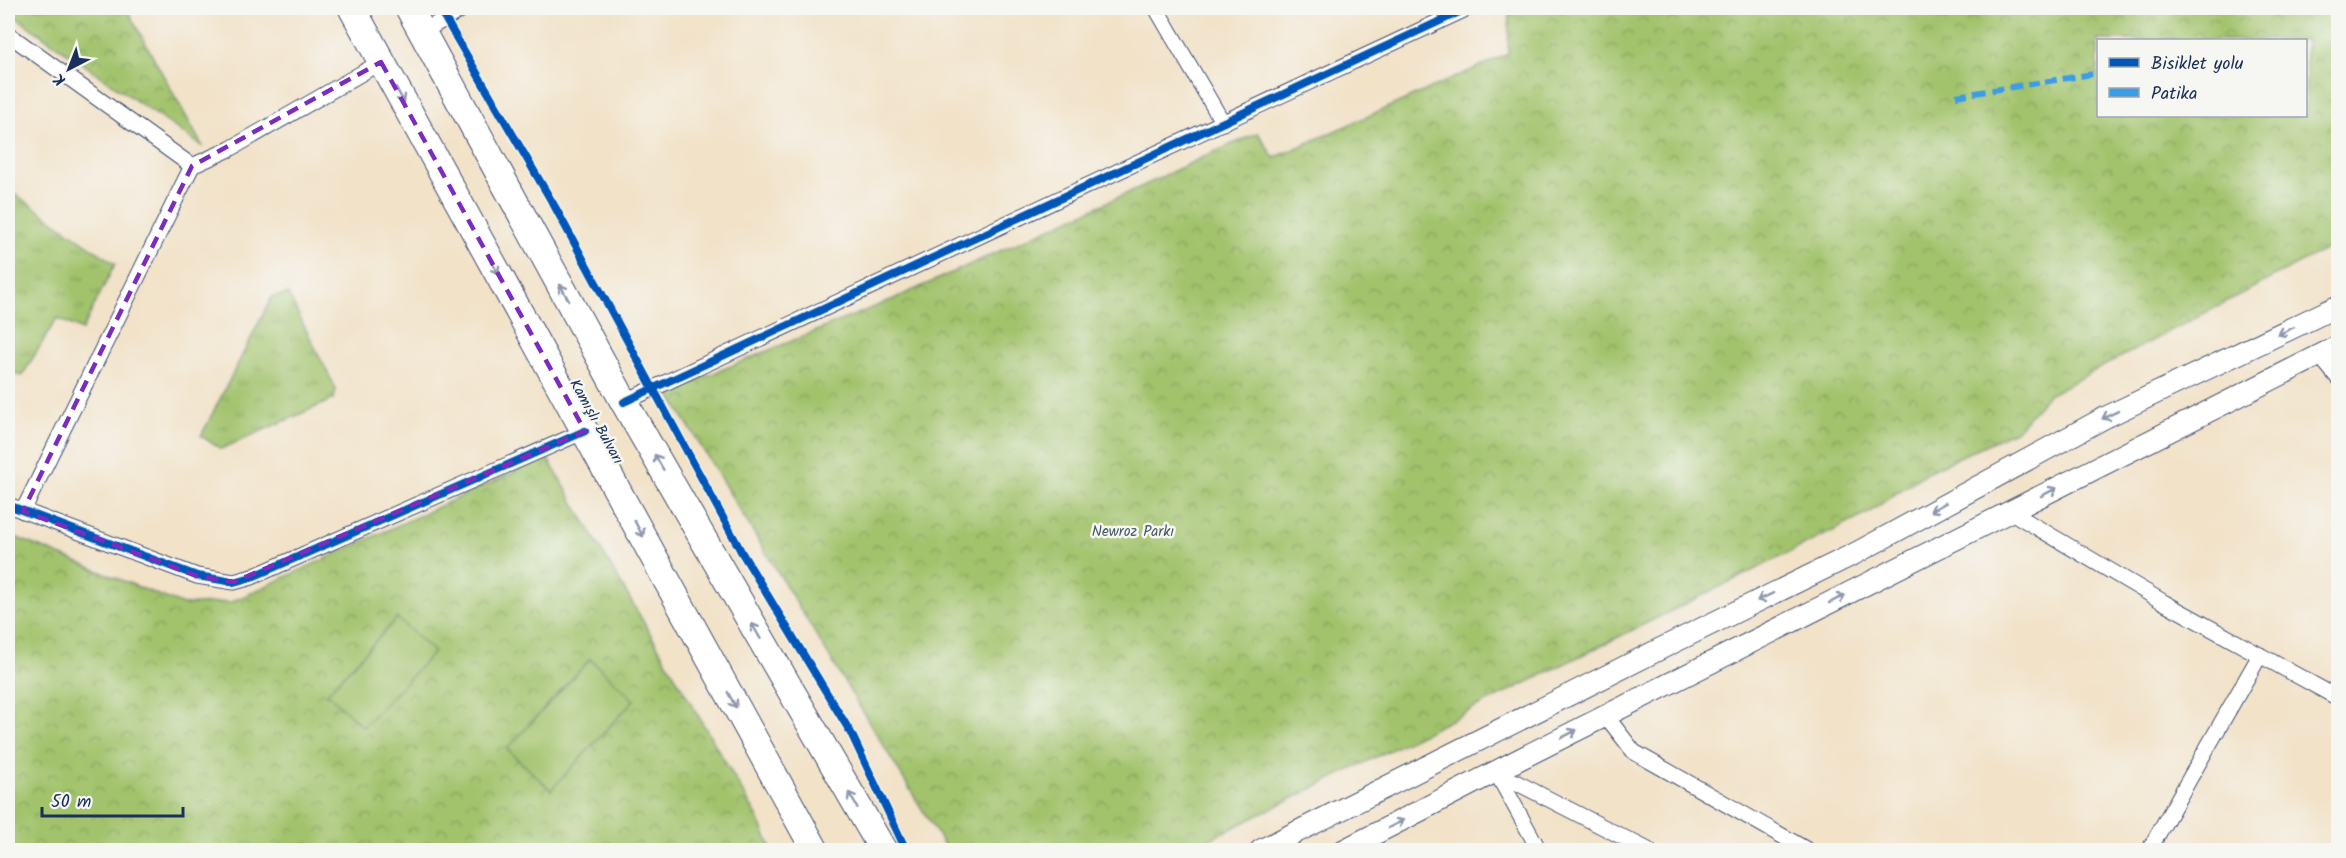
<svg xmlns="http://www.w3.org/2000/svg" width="2346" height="858" viewBox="0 0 2346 858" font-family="Kalam,sans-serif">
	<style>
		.grass { fill: url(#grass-tufts); stroke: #5e7965; stroke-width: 1.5 }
		.park { fill: url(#park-crowns); stroke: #5e7965; stroke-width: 1.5; fill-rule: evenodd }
		.pitch { fill: #a2c36c; stroke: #5e7965; stroke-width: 1.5 }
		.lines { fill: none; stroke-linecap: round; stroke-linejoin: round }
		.street-casing { stroke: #3b4a6e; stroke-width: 17 }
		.secondary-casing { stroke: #3b4a6e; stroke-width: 23 }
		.highway-casing { stroke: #3b4a6e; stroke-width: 29 }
		.street { stroke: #fff; stroke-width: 15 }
		.secondary { stroke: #fff; stroke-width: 21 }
		.highway { stroke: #fff; stroke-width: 27 }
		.quiet { stroke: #3b9de6; stroke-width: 6; stroke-dasharray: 12 6; stroke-linecap: butt }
		.cycleway-casing { stroke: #f6f6f2; stroke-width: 11 }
		.cycleway { stroke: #0057b8; stroke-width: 8 }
		.oneway { stroke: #8d97ae }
		.marked { fill: none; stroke: #7b2cbf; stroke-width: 4.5; stroke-dasharray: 12 8; stroke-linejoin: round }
		.labels { text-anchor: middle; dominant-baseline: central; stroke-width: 5; stroke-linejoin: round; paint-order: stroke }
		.street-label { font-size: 15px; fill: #1b2f5e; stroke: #f6f6f2 }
		.park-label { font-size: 15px; fill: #445b62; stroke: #f6f6f2 }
	</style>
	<defs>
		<pattern id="grass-tufts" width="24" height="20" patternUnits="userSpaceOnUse" patternTransform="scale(1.5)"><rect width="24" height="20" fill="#a2c36c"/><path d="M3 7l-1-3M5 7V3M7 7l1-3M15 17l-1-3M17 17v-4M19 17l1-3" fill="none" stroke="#839f5c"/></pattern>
		<pattern id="park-crowns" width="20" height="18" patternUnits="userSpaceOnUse" patternTransform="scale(1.5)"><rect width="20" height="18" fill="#a2c36c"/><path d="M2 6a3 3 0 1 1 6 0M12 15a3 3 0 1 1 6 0" fill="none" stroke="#839f5c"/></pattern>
	</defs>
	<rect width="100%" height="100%" fill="#f6f6f2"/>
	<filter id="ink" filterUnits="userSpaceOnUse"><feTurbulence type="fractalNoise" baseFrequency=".0167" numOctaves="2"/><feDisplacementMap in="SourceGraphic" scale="12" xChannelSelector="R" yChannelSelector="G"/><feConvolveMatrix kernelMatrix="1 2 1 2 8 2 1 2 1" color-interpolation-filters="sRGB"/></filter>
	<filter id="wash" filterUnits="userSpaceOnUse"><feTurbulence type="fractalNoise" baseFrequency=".008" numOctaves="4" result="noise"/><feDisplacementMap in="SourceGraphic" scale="24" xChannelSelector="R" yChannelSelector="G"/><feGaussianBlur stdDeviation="1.35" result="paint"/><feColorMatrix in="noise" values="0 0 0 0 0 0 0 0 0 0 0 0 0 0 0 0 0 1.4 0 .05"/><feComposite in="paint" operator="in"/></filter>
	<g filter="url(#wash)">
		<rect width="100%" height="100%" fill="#f2e2c8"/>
		<!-- grass -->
		<path class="grass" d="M8,189L115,264L82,330L57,318L22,376L8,371Z
			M288,294L336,389L334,399L221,449L201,436L272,297Z"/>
		<!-- park -->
		<path class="park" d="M8,8H126L203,147L8,12Z
			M1523,8H1557L1560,12L1572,8H2338V243L2048,395L2017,430L1927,472L1865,515L1188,850H947L668,392L896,298L1143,186L1207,155L1258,133L1274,158L1508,54L1509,14ZM2098,40H2306V116H2098Z
			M547,457L758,818L772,850H8V534L183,605L231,602Z"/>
		<!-- pitch -->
		<path class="pitch" d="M397,618L434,652L363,727L327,693Z
			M590,659L634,700L551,790L507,749Z"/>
	</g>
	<g filter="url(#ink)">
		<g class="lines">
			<defs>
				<path id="street" d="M1156,8L1223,123
					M422,32L464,8
					M8,34L192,166
					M2320,356L2338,378
					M624,402L1468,8
					M8,505L197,576L234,582L252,577L585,431
					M23,511L192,166L230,149L381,62
					M2011,512L2165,603L2338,698
					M1606,716L1634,752L1807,850
					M1496,772L1648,850
					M1496,772L1539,850
					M2149,850L2260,655"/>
				<path id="secondary" d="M1261,850L1660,649L1856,553L2104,418L2338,306
					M1344,850L1520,759L2338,346"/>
				<path id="highway" d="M352,8L815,850
					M409,8L624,402L883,850"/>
			</defs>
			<!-- street casing -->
			<use href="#street" class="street-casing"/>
			<!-- secondary casing -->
			<use href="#secondary" class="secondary-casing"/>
			<!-- highway casing -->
			<use href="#highway" class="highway-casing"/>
			<!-- street -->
			<use href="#street" class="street"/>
			<!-- secondary -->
			<use href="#secondary" class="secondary"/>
			<!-- highway -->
			<use href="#highway" class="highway"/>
			<!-- quiet -->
			<path class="quiet" d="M1956,96L2093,74"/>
			<defs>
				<path id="cycleway" d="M439,8L555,207L742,553L851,733L906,850
					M624,402L1468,8
					M8,505L197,576L234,582L252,577L585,431"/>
			</defs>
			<!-- cycleway casing -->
			<use href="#cycleway" class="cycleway-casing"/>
			<!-- cycleway -->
			<use href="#cycleway" class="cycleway"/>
		</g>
		<!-- one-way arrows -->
		<defs><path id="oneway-shaft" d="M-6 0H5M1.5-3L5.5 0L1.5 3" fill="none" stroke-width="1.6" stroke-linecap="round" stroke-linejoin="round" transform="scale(1.5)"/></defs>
		<g class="oneway">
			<use href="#oneway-shaft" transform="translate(400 95) rotate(61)"/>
			<use href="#oneway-shaft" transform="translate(494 266) rotate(61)"/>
			<use href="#oneway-shaft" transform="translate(564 292) rotate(-119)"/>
			<use href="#oneway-shaft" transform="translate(2286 331) rotate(155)"/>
			<use href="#oneway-shaft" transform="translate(2110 415) rotate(154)"/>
			<use href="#oneway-shaft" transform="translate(659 462) rotate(-120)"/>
			<use href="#oneway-shaft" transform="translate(2049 492) rotate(-27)"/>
			<use href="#oneway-shaft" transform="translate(1938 507) rotate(151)"/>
			<use href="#oneway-shaft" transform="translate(639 529) rotate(61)"/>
			<use href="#oneway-shaft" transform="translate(1765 597) rotate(154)"/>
			<use href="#oneway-shaft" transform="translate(1837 599) rotate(-27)"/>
			<use href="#oneway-shaft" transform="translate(756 631) rotate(-120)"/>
			<use href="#oneway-shaft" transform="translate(732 700) rotate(61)"/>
			<use href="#oneway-shaft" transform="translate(1569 734) rotate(-27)"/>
			<use href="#oneway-shaft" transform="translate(853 800) rotate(-120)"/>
			<use href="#oneway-shaft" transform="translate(1396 824) rotate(-27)"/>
		</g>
	</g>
	<!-- marked area -->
	<path class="marked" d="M381,62L585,431L234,582L197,576L23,511L192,166Z"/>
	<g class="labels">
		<!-- street labels -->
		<g class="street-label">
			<text transform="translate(596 422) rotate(61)">Kamışlı Bulvarı</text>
		</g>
		<!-- park labels -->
		<g class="park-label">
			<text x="1133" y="532">Newroz Parkı</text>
		</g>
	</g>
	<!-- margin -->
	<rect width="2346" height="858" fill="none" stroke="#f6f6f2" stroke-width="30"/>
	<!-- legend -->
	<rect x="2097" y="39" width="210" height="78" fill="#f6f6f2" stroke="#9ea6b7" stroke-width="1.5"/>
	<rect x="2109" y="58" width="30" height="9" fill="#0057b8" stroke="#9ea6b7" stroke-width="1.5"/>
	<text x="2151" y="69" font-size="18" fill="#1b2f5e">Bisiklet yolu</text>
	<rect x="2109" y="88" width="30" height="9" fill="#3b9de6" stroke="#9ea6b7" stroke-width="1.5"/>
	<text x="2151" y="99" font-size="18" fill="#1b2f5e">Patika</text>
	<!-- north arrow -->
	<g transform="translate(69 69) rotate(222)" stroke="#f6f6f2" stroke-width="4.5" paint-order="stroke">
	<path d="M0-4.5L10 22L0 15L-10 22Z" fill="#1b2f5e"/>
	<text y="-9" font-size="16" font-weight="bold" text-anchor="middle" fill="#1b2f5e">K</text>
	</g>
	<!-- scale -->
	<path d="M42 807v9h141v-9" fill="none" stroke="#1b2f5e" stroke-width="3"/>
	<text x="51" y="807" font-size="18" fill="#1b2f5e" stroke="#f6f6f2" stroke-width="4.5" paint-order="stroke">50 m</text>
</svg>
